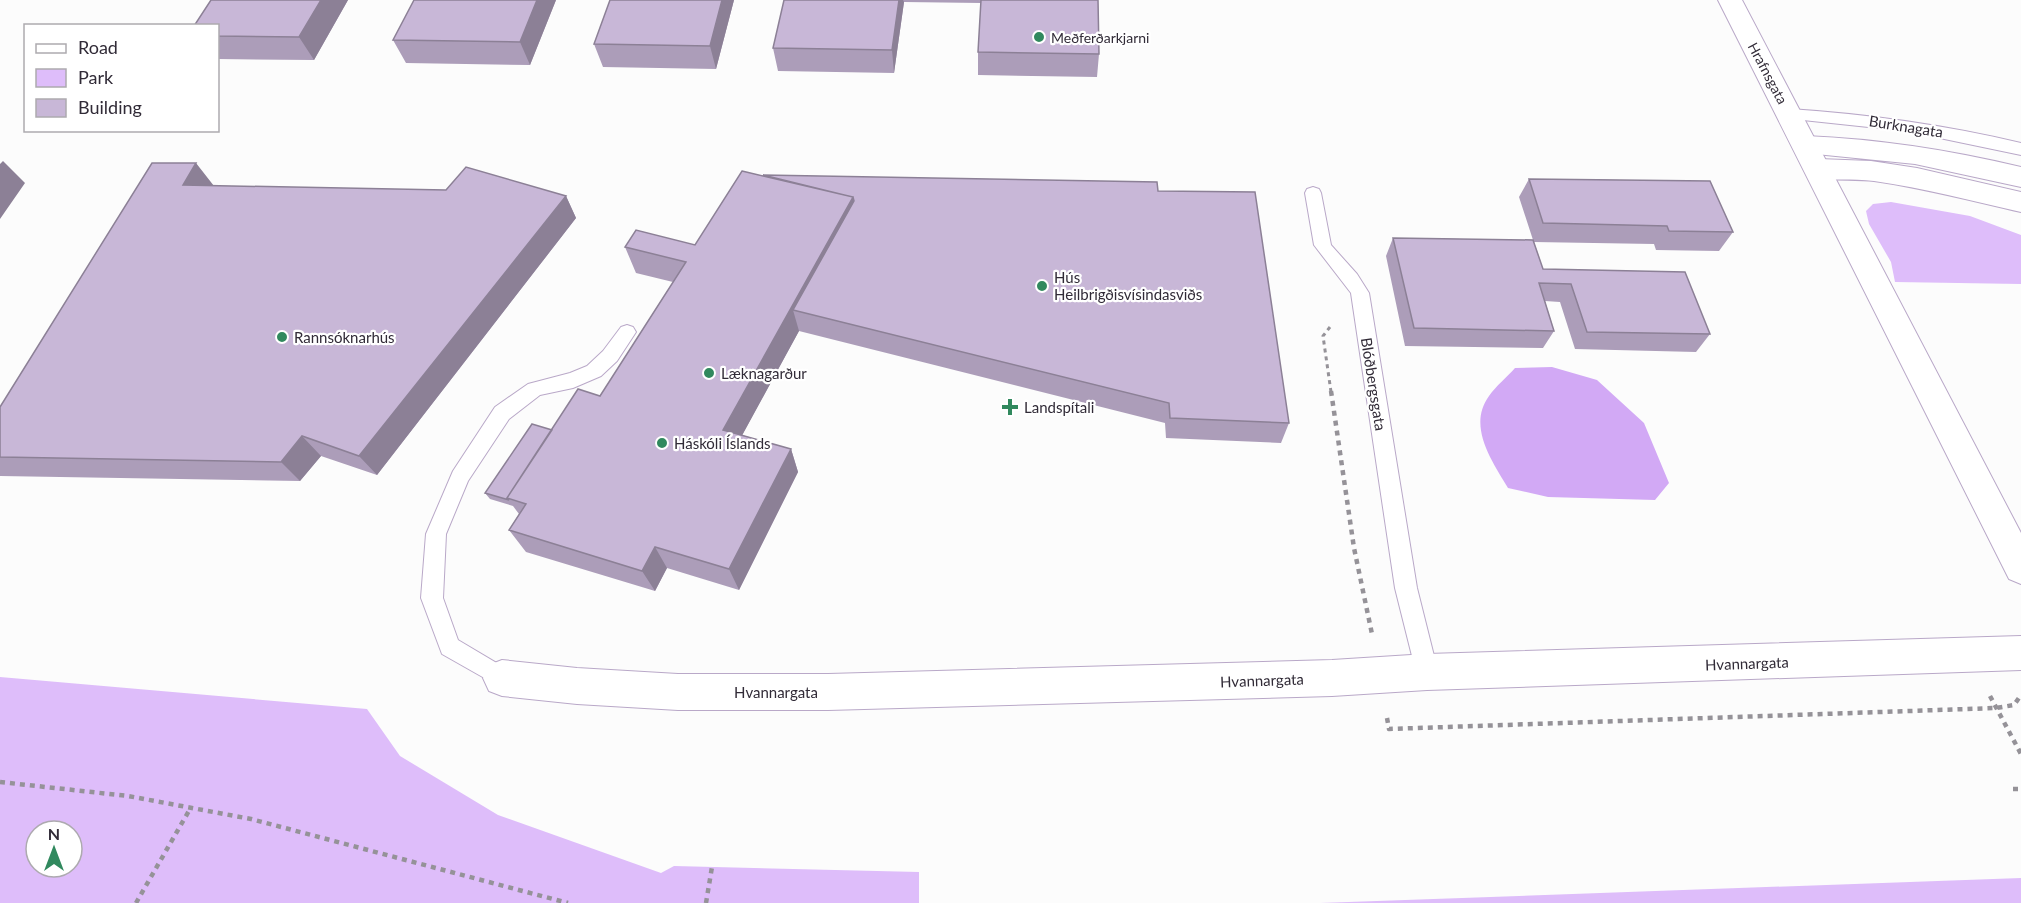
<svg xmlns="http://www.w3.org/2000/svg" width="2021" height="903" viewBox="0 0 2021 903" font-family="Lato,sans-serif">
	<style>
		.green { fill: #debdfa; fill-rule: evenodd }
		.forest { fill: #d2a9f5 }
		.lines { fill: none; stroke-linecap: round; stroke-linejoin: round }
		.service-casing { stroke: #b9a8c8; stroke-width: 2 }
		.minor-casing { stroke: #b9a8c8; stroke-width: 2 }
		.tertiary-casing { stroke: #b9a8c8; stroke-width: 2 }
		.path-far1 { stroke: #959298; stroke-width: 3; stroke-dasharray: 4 4; stroke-linecap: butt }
		.path { stroke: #959298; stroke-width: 4.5; stroke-dasharray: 5 5; stroke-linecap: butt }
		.service { fill: #fff; fill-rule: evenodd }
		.minor { fill: #fff; fill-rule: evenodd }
		.tertiary { fill: #fff; fill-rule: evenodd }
		.wall { fill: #ac9db9 }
		.shaded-wall { fill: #8c8096 }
		.building { fill: #c8b7d7; stroke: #8c8096; stroke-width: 1.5 }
		.poi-dot { fill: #31895e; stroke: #fff; stroke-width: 2 }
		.labels { text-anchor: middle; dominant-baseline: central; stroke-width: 4.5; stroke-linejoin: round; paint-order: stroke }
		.far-poi-label { font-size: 14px; fill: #312b37; stroke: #fff; text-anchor: start }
		.far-street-label { font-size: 14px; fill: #312b37; stroke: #fff }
		.street-label { font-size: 15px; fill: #312b37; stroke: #fff }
		.poi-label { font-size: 15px; fill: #312b37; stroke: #fff; text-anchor: start }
	</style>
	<rect width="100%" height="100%" fill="#fcfcfc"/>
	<!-- green -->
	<path class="green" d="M1891,202L1970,216L2021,235V284L1895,282L1891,262L1869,224L1866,211L1873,204Z
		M0,677L367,709L400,756L498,815L661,873L674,866L919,872V903H0ZM36,831H72V867H36Z
		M2021,878V903H1320Z"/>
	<!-- forest -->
	<path class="forest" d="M1552,367L1597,380L1644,423L1669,483L1655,500L1548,497L1508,488C1492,461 1467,426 1489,396C1496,386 1507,377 1515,368Z"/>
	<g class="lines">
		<defs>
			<path id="service" d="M1790,109C1868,114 1945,125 2021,143V155L1906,131L1784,118L1782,114L1784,110Z
				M1313,187L1319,189L1321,193L1331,245L1357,274L1369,293L1417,588L1438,672L1435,679L1427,682L1419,679L1416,672L1395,588L1351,293L1314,245L1305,193L1307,189Z
				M627,325L633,327L636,332L617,361L601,376L573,388L540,395L509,419L468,481L446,534L443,598L458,640L510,671L513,678L510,685L502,688L442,654L421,598L426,534L453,471L495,407L528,384L570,373L587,366L603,351L621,327Z"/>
			<path id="minor" d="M1718,0H1742L2021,533V584L2009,579Z
				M2021,636V670L1427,690L1332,696L828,710H678L577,704L502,696L489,691L483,678L489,665L502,660L577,668L678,674H828L1332,660L1427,654Z"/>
			<path id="tertiary" d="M1806,136C1879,139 1950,150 2021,167V187L1915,164L1796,152L1792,145L1796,138Z
				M1819,159L1871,161L1917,168L2021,192V212C1972,201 1924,188 1874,181C1853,178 1830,182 1809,176L1805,169L1809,162Z"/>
		</defs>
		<!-- service casing -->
		<use href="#service" class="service-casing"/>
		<!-- minor casing -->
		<use href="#minor" class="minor-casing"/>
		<!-- tertiary casing -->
		<use href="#tertiary" class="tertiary-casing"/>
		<!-- path-far1 -->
		<path class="path-far1" d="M1330,327L1323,336L1331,392"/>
		<!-- path -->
		<path class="path" d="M1331,391L1354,548L1372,634
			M1990,696L2021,754
			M1387,718L1389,729L1996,708L2014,705L2021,695
			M0,782L128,796L251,819L568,903
			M2013,789H2021
			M136,903L190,809
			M706,903L712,867"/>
		<!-- service -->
		<use href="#service" class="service"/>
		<!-- minor -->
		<use href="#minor" class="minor"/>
		<!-- tertiary -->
		<use href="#tertiary" class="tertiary"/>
	</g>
	<!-- wall -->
	<path class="wall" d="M211,0H348L314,60L218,59V26Z
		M556,0L530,65L406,63L393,40Z
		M734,0L716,69L603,67L594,44Z
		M784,0H1098L1099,54L1097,77L978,75V52L981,3L904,2L894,73L778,71L773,48Z
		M763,175L1158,191L1289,423L1281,443L1166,438L1165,423L799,331L742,435L791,449L798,472L739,590L667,568L655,591L526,552L509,530L519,514L513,506L490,499L485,493L552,430L600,396L673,282L636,273L625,247L695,245Z
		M1529,179L1733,232L1719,251L1656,250L1654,244L1534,242L1543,269L1710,334L1696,352L1575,349L1560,302L1545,301L1554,331L1543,348L1405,346L1386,256L1393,238L1533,240L1519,197Z
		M214,186L566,196L576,218L377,475L321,456L300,481L0,476V407Z"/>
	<!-- shaded-wall -->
	<path class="shaded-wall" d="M321,0H348L314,60L299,37Z
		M537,0H556L530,65L520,42Z
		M722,0H734L716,69L710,46Z
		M899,0H903L904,2L894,73L892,50Z
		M3,161L25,183L0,219V164Z
		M196,163L214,186L183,185Z
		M566,196L576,218L377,475L359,456Z
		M853,197L857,223L793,310L799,331L732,454L723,430Z
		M302,436L321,456L300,481L281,462Z
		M791,449L798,472L739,590L729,569Z
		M655,547L667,568L655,591L642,571Z"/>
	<!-- building -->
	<path class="building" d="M211,0H321L299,37L218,36V26H194Z
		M414,0H537L520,42L393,40Z
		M610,0H722L710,46L594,44Z
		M784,0H899L892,50L773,48Z
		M981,0H1098L1099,54L978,52Z
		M152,163H196L183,185L446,190L466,167L566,196L359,456L302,436L281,462L0,457V407Z
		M742,171L853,197L723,430L791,449L729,569L655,547L642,571L509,530L526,504L507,498L578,389L600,396L686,262L625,247L636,230L695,245Z
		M763,175L1157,182L1158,191L1255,192L1289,423L1170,418L1169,403L793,310L854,201L853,197Z
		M1529,179L1710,181L1733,232L1669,231L1667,226L1543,223Z
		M1393,238L1533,240L1543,269L1685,272L1710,334L1587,332L1571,284L1539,283L1554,331L1414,328Z
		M532,424L552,430L507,498L509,500L485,493Z"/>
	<!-- markers -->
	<g class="poi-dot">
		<circle cx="1039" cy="37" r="6"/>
		<circle cx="1042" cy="286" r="6"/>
		<circle cx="282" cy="337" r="6"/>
		<circle cx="709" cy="373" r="6"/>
		<path d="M1007 398h6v6h6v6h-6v6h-6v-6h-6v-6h6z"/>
		<circle cx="662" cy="443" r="6"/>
	</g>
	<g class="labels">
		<!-- far-poi labels -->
		<g class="far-poi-label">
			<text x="1051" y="37">Meðferðarkjarni</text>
		</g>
		<!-- far-street labels -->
		<g class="far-street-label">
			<text transform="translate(1768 73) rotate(62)">Hrafnsgata</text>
		</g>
		<!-- street labels -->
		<g class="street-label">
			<text transform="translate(1906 126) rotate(9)">Burknagata</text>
			<text transform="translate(1374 384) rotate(81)">Blóðbergsgata</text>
			<text transform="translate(1747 663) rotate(-2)">Hvannargata</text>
			<text transform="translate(1262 680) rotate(-2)">Hvannargata</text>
			<text x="776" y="692">Hvannargata</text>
		</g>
		<!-- poi labels -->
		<g class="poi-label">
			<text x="1054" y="277">Hús<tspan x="1054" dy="17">Heilbrigðisvísindasviðs</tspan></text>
			<text x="294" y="337">Rannsóknarhús</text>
			<text x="721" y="373">Læknagarður</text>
			<text x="1024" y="407">Landspítali</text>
			<text x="674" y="443">Háskóli Íslands</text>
		</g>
	</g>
	<!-- legend -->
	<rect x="24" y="24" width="195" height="108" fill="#ffffff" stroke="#adaaaf" stroke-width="1.5"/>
	<rect x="36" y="44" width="30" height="9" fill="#ffffff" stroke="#adaaaf" stroke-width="1.5"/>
	<text x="78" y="54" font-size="18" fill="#312b37">Road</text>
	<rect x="36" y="69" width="30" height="18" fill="#debdfa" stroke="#adaaaf" stroke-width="1.5"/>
	<text x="78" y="84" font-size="18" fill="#312b37">Park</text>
	<rect x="36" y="99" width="30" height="18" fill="#c8b7d7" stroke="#adaaaf" stroke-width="1.5"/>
	<text x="78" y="114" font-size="18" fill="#312b37">Building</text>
	<!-- north arrow -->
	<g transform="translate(54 849)"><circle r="28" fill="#ffffff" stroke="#adaaaf" stroke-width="1.5"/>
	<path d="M0-4.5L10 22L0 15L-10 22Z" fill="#31895e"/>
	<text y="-9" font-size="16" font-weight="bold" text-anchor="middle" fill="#312b37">N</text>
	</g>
</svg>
